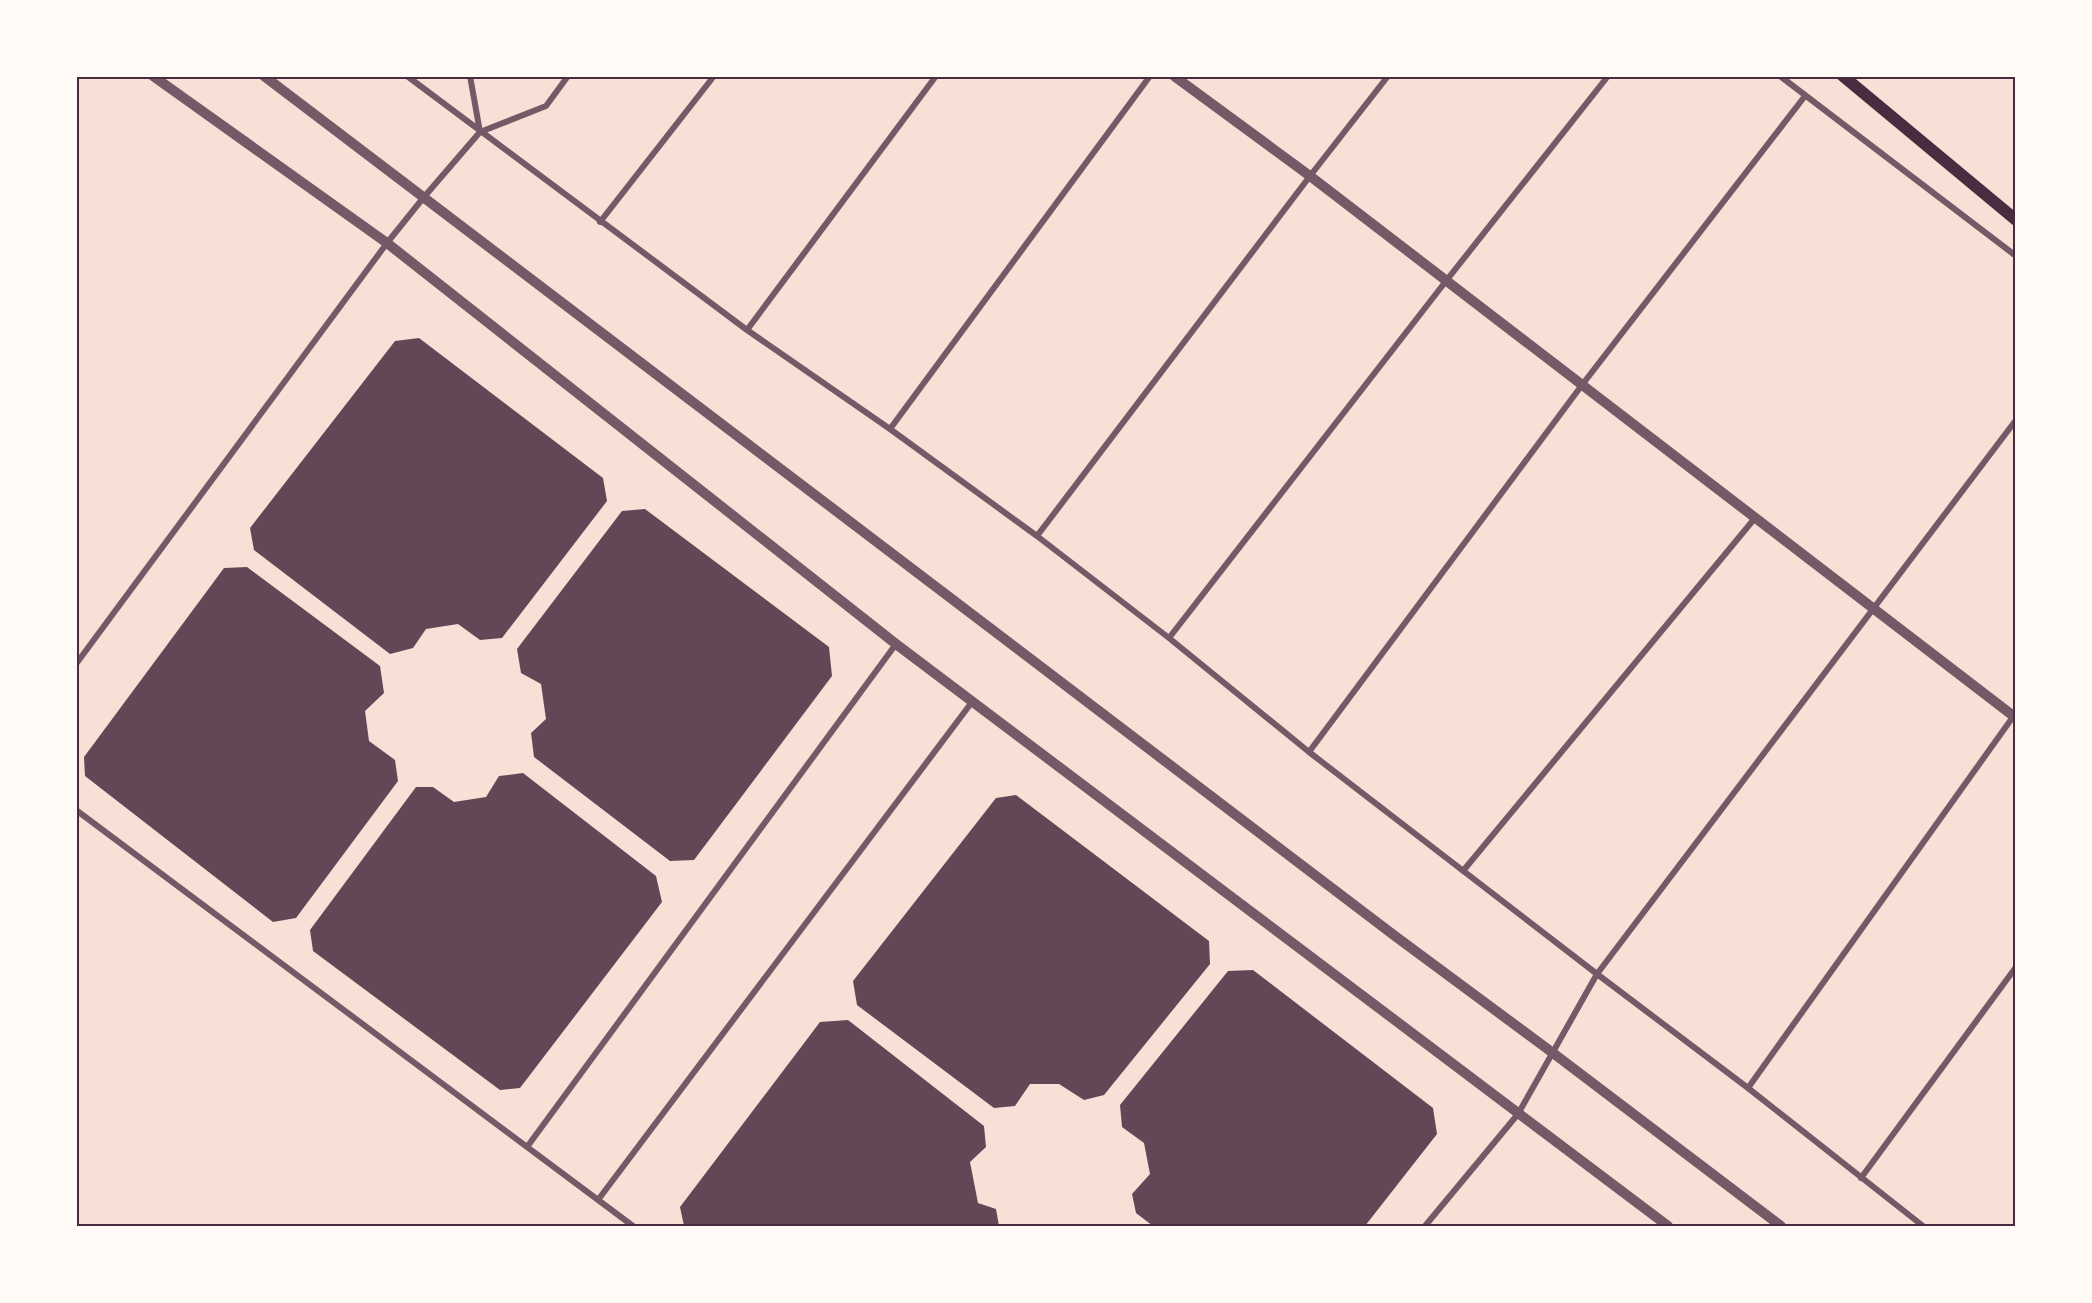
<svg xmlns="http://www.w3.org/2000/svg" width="2092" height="1303" viewBox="0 0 2092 1303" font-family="Helvetica,sans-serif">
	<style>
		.building { fill: #644757 }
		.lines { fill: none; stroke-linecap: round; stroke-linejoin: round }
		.minor { stroke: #755966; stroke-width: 6 }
		.tertiary { stroke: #755966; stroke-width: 10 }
		.secondary { stroke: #4a2c40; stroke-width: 12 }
		.neatline { fill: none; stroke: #4a2c40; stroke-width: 2 }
	</style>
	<rect width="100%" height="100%" fill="#f7e1d7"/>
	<!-- building -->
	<path class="building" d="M419,338L603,478L607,501L502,638L480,640L458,624L426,629L413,648L390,654L254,550L250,528L395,341Z
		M645,509L829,647L832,676L694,860L670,861L534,757L531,733L546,719L541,684L521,673L517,649L622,511Z
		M247,567L380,666L384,693L365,711L369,741L395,760L398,781L296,918L273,922L85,776L84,757L224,568Z
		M523,773L656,876L662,902L520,1088L500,1090L313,951L310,930L416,787H433L454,802L486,797L499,776Z
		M1016,795L1209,941L1210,964L1104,1095L1084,1100L1059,1084H1030L1015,1106L994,1108L857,1005L853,981L996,798Z
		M1253,970L1433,1108L1437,1134L1365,1226H1153L1136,1213L1132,1194L1150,1174L1144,1143L1122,1127L1120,1105L1228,971Z
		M848,1020L984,1126L986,1147L970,1162L978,1203L996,1209L999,1226H684L680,1207L820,1022Z"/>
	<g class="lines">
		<!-- minor -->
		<path class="minor" d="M407,76L747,330L890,429L1037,536L1169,638L1309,752L1597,974L1748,1088L1923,1226
			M470,76L480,132
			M1780,76L2016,256
			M600,222L714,76
			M747,330L936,76
			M890,429L1150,76
			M1037,536L1310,176L1388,76
			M1169,638L1446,281L1608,76
			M76,664L387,243L424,197L480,132L546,106L568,76
			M1309,752L1582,385L1805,96
			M76,810L633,1226
			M1463,871L1755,518
			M1748,1088L2015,714
			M527,1147L896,644
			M1861,1178L2016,967
			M598,1200L972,702
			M1425,1226L1518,1114L1597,974L2016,420"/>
		<!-- tertiary -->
		<path class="tertiary" d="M153,76L387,243L896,644L1668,1226
			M264,76L1395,936L1553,1053L1781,1226
			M1174,76L1310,176L2016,718"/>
		<!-- secondary -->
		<path class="secondary" d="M1843,76L2016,220"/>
	</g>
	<!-- border -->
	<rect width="2092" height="1303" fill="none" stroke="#fffaf5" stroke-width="156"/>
	<rect x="78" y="78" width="1936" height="1147" class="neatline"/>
</svg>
